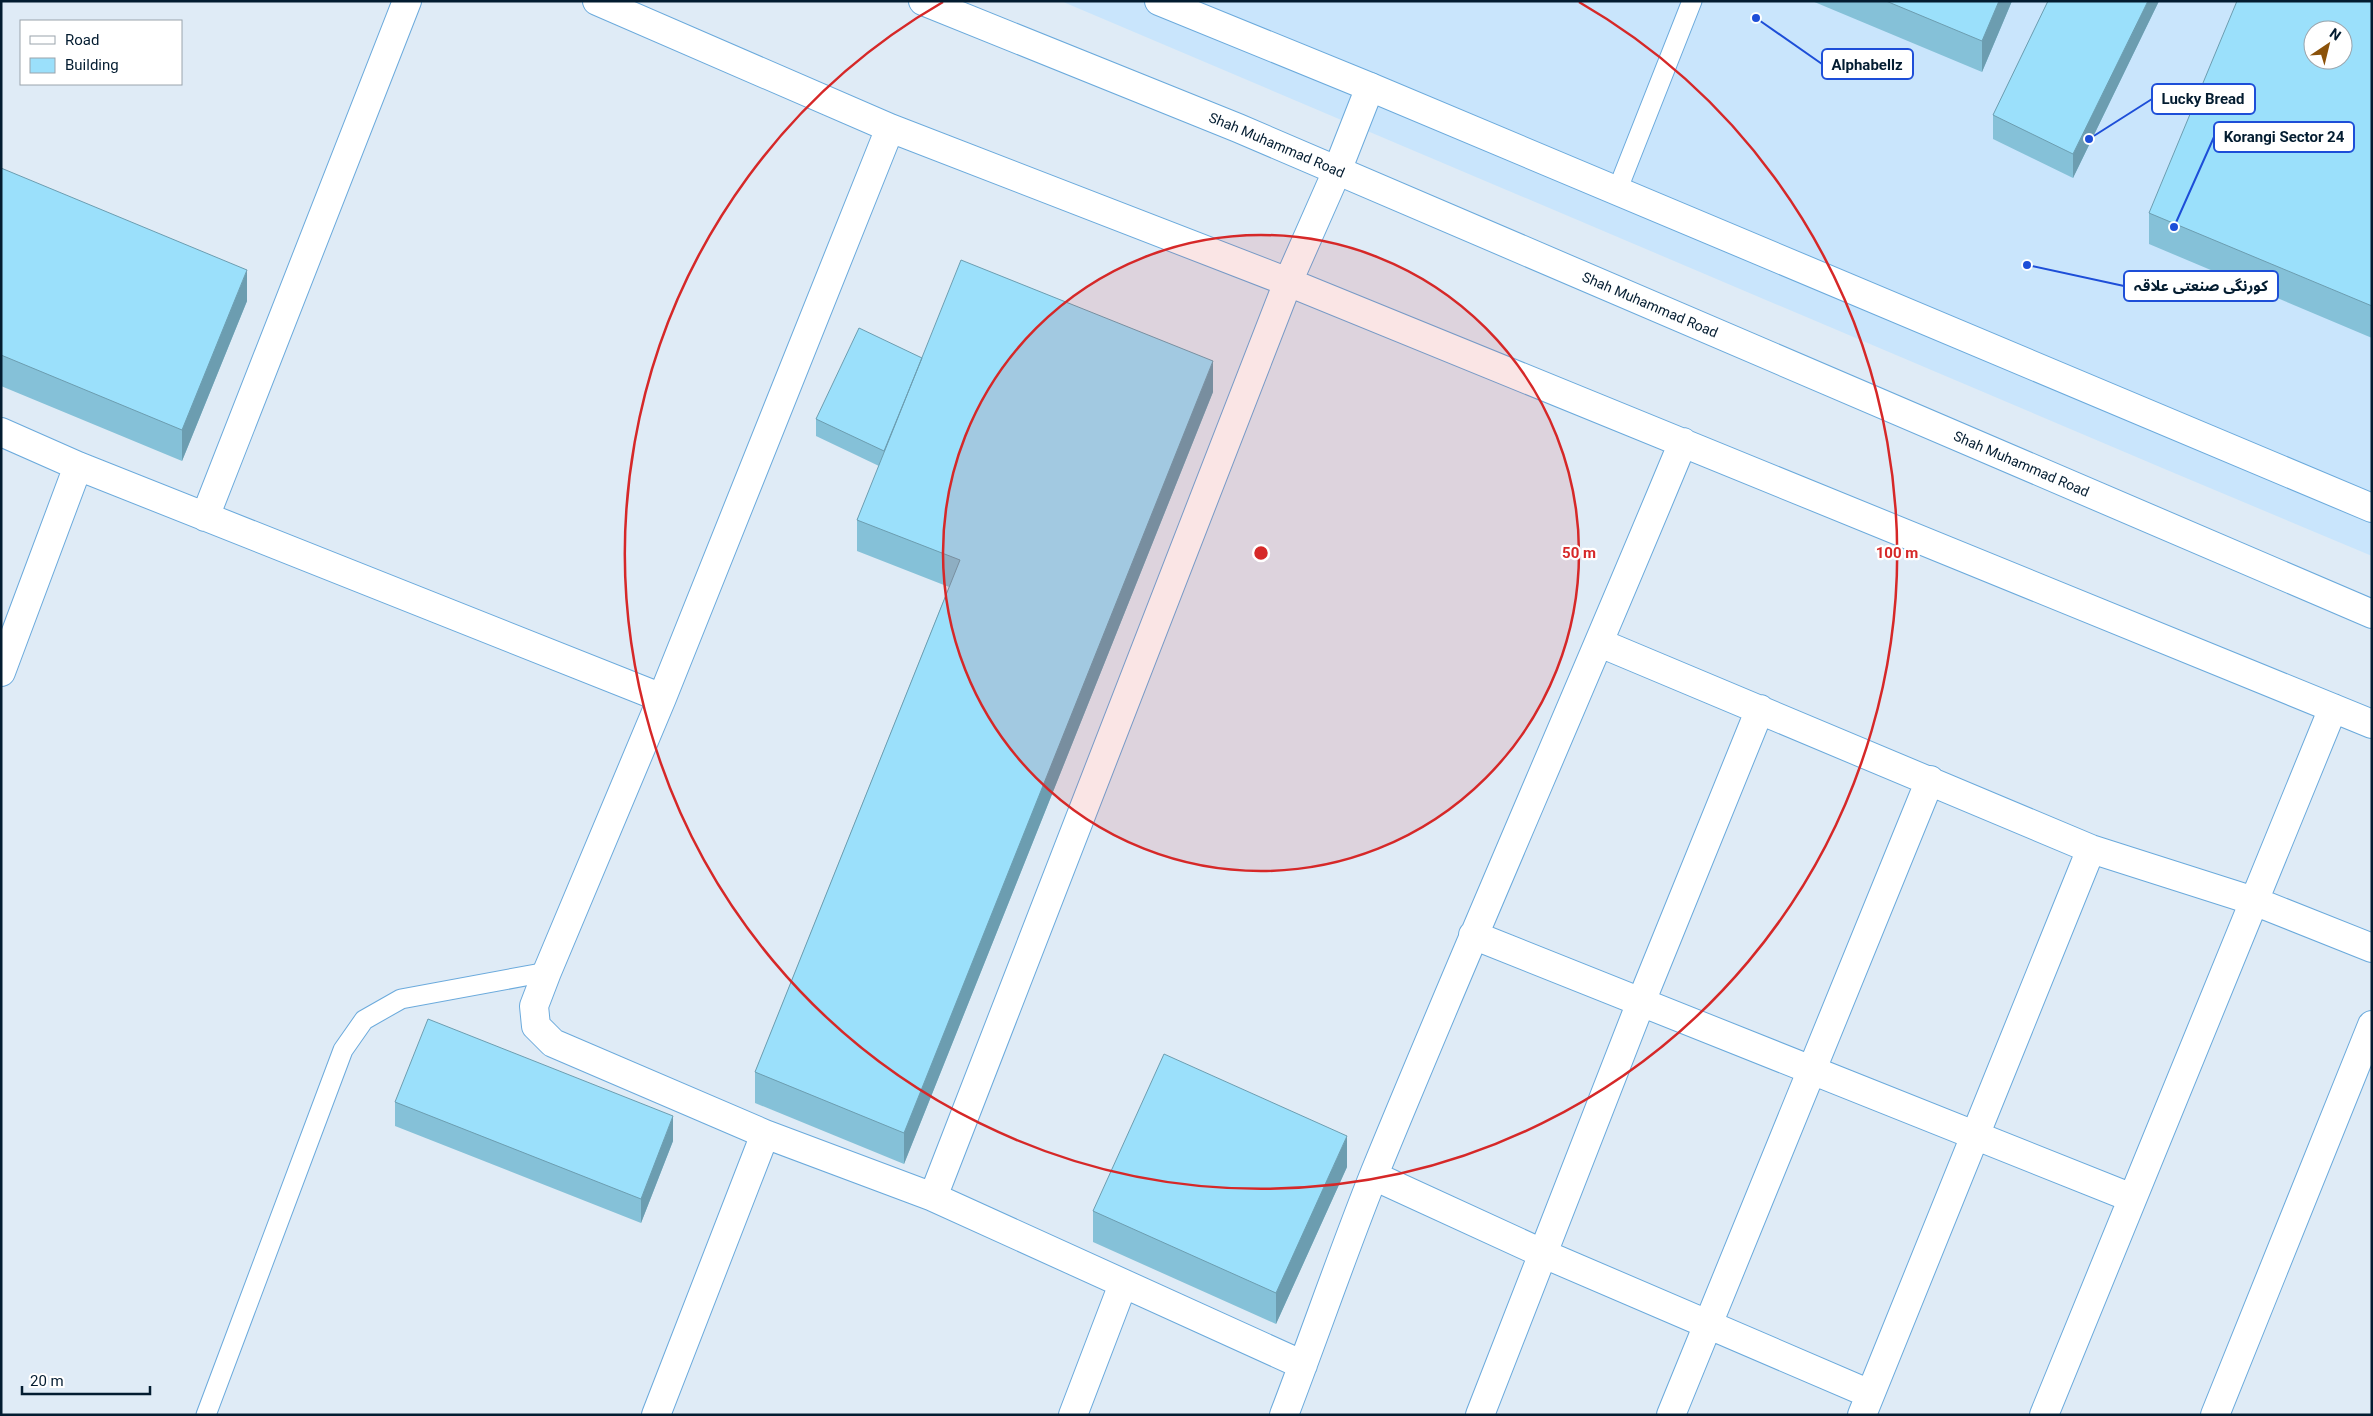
<svg xmlns="http://www.w3.org/2000/svg" width="2373" height="1416" viewBox="0 0 2373 1416" font-family="Roboto,'Noto Sans Arabic',sans-serif">
	<style>
		.built { fill: #c9e5fc; fill-rule: evenodd }
		.lines { fill: none; stroke-linecap: round; stroke-linejoin: round }
		.service-casing { stroke: #6baadc; stroke-width: 21 }
		.minor-casing { stroke: #6baadc; stroke-width: 30 }
		.tertiary-casing { stroke: #6baadc; stroke-width: 30 }
		.service { stroke: #fff; stroke-width: 19 }
		.minor { stroke: #fff; stroke-width: 28 }
		.tertiary { stroke: #fff; stroke-width: 28 }
		.wall { fill: #85c1d8 }
		.shaded-wall { fill: #6c9db0 }
		.building { fill: #9be0fb; stroke: #6c9db0; fill-rule: evenodd }
		.ring { fill: none; stroke: #d62828; stroke-width: 2.5 }
		.labels { text-anchor: middle; dominant-baseline: central; stroke-width: 4.5; stroke-linejoin: round; paint-order: stroke }
		.street-label { font-size: 14px; fill: #031c30; stroke: #fff }
		.centre { fill: #d62828; stroke: #fff; stroke-width: 2.5 }
		.ring-label { font-size: 15px; text-anchor: middle; font-weight: bold; fill: #d62828; stroke: #fff; stroke-width: 4.5; stroke-linejoin: round; paint-order: stroke }
		.leader { fill: none; stroke: #1d4ed8; stroke-width: 2 }
		.callout-dot { fill: #1d4ed8; stroke: #fff; stroke-width: 2 }
		.callout { fill: #fff; stroke: #1d4ed8; stroke-width: 2 }
		.callout-label { font-size: 15px; text-anchor: middle; font-weight: bold; fill: #031c30 }
	</style>
	<rect width="100%" height="100%" fill="#dfebf6"/>
	<!-- built -->
	<path class="built" d="M1061,1H2372V556L2167,470ZM2313,30H2343V60H2313Z"/>
	<g class="lines">
		<defs>
			<path id="service" d="M1617,191L1692,1
				M206,1415L343,1050L364,1020L401,999L547,972"/>
			<path id="minor" d="M597,1L890,128L1288,282L2372,724
				M890,128L662,698L547,972L534,1006L536,1026L553,1043L765,1134L933,1197
				M1,432L78,466L662,698
				M205,517L407,1
				M1600,643L2091,849L2254,901L2372,948
				M1,672L78,466
				M1473,935L2132,1198
				M1374,1176L1544,1254L1870,1394
				M1303,1365L933,1197L1288,282L1337,171L1370,87
				M656,1415L765,1134
				M1073,1415L1123,1284
				M1284,1415C1315,1334 1343,1252 1375,1172C1475,928 1582,686 1683,442
				M1480,1415L1641,1002L1760,709
				M1671,1415L1930,780
				M1862,1415L2091,849
				M2044,1415L2333,708
				M2215,1415L2372,1025"/>
			<g id="tertiary">
				<path id="s1" d="M923,1L1238,128L2372,614"/>
				<path d="M1159,1L1370,87L2372,508"/>
			</g>
		</defs>
		<!-- service casing -->
		<use href="#service" class="service-casing"/>
		<!-- minor casing -->
		<use href="#minor" class="minor-casing"/>
		<!-- tertiary casing -->
		<use href="#tertiary" class="tertiary-casing"/>
		<!-- service -->
		<use href="#service" class="service"/>
		<!-- minor -->
		<use href="#minor" class="minor"/>
		<!-- tertiary -->
		<use href="#tertiary" class="tertiary"/>
	</g>
	<!-- wall -->
	<path class="wall" d="M1812,1H2012L1982,72Z
		M2048,1H2159L2073,178L1993,139V115Z
		M2372,1V338L2149,244V213Z
		M1,168L247,301L182,461L1,386Z
		M922,358L1213,392L904,1164L755,1103V1072L949,587L857,551V520L879,466L816,436V419Z
		M395,1102L673,1141L641,1223L395,1126Z
		M1347,1167L1276,1324L1093,1242V1211Z"/>
	<!-- shaded-wall -->
	<path class="shaded-wall" d="M1999,1H2012L1982,72V41Z
		M2148,1H2159L2073,178V154Z
		M247,270V301L182,461V430Z
		M1213,361V392L904,1164V1133Z
		M673,1116V1141L641,1223V1199Z
		M1347,1136V1167L1276,1324V1293Z"/>
	<!-- building -->
	<path class="building" d="M1886,1H1999L1982,41Z
		M2048,1H2148L2073,154L1993,115Z
		M2237,1H2372V306L2149,213ZM2313,30H2343V60H2313Z
		M1,168L247,270L182,430L1,355Z
		M961,260L1213,361L904,1133L755,1072L960,560L857,520Z
		M859,328L922,358L884,451L816,419Z
		M428,1019L673,1116L641,1199L395,1102Z
		M1164,1054L1347,1136L1276,1293L1093,1211Z"/>
	<!-- distance rings -->
	<circle cx="1261" cy="553" r="318" fill="#d62828" fill-opacity=".12"/>
	<g class="ring">
		<circle cx="1261" cy="553" r="318"/>
		<path d="M1579 2A636 636 0 1 1 943 2"/>
	</g>
	<g class="labels">
		<!-- street labels -->
		<g class="street-label">
			<text stroke="none"><textPath href="#s1" startOffset="382">Shah Muhammad Road</textPath></text>
			<text stroke="none"><textPath href="#s1" startOffset="788">Shah Muhammad Road</textPath></text>
			<text stroke="none"><textPath href="#s1" startOffset="1192">Shah Muhammad Road</textPath></text>
		</g>
	</g>
	<circle cx="1261" cy="553" r="8" class="centre"/>
	<g class="ring-label">
		<text x="1579" y="558">50 m</text>
		<text x="1897" y="558">100 m</text>
	</g>
	<!-- callouts -->
	<path class="leader" d="M1756 18L1822 64M2089 139L2152 99M2174 227L2214 137M2027 265L2124 286"/>
	<g class="callout-dot">
		<circle cx="1756" cy="18" r="5"/>
		<circle cx="2089" cy="139" r="5"/>
		<circle cx="2174" cy="227" r="5"/>
		<circle cx="2027" cy="265" r="5"/>
	</g>
	<g class="callout">
		<rect x="1822" y="49" width="91" height="30" rx="5"/>
		<rect x="2152" y="84" width="103" height="30" rx="5"/>
		<rect x="2214" y="122" width="140" height="30" rx="5"/>
		<rect x="2124" y="271" width="154" height="30" rx="5"/>
	</g>
	<g class="callout-label">
		<text x="1867" y="70">Alphabellz</text>
		<text x="2203" y="104">Lucky Bread</text>
		<text x="2284" y="142">Korangi Sector 24</text>
		<text x="2201" y="291">کورنگی صنعتی علاقہ</text>
	</g>
	<!-- border -->
	<rect width="2373" height="1416" fill="none" stroke="#031c30" stroke-width="5"/>
	<!-- legend -->
	<rect x="20" y="20" width="162" height="65" fill="#ffffff" stroke="#9aa4ac"/>
	<rect x="30" y="36" width="25" height="8" fill="#ffffff" stroke="#9aa4ac"/>
	<text x="65" y="45" font-size="15" fill="#031c30">Road</text>
	<rect x="30" y="58" width="25" height="15" fill="#9be0fb" stroke="#9aa4ac"/>
	<text x="65" y="70" font-size="15" fill="#031c30">Building</text>
	<!-- north arrow -->
	<g transform="translate(2328 45) rotate(35)"><circle r="24" fill="#ffffff" stroke="#9aa4ac"/>
	<path d="M0-4L9 19L0 12L-9 19Z" fill="#8b520a"/>
	<text y="-8" font-size="14" font-weight="bold" text-anchor="middle" fill="#031c30">N</text>
	</g>
	<!-- scale -->
	<path d="M22 1386v8h128v-8" fill="none" stroke="#031c30" stroke-width="2.5"/>
	<text x="30" y="1386" font-size="15" fill="#031c30" stroke="#ffffff" stroke-width="4" paint-order="stroke">20 m</text>
</svg>
